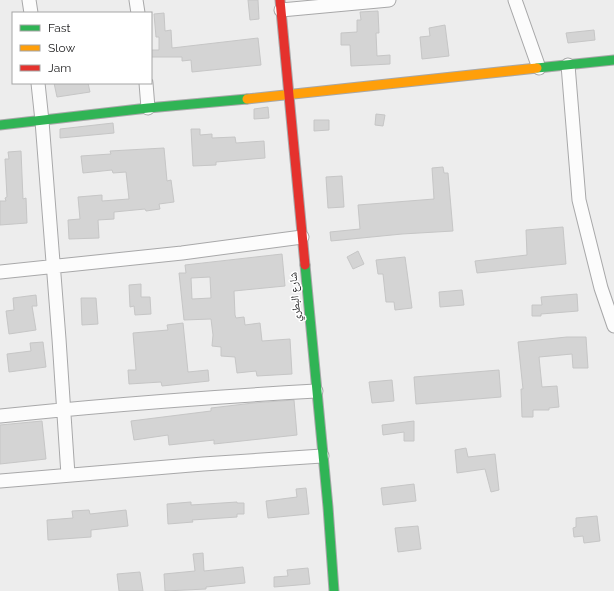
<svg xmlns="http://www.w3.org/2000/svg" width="614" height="591" viewBox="0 0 614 591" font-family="Raleway,'Noto Naskh Arabic',sans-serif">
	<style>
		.building { fill: #d4d4d4; stroke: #c6c6c6; fill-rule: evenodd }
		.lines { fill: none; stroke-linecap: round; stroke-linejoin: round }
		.street-casing { stroke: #a8a8a9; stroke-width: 15 }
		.fast-casing { stroke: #a8a8a9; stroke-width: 11 }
		.slow-casing { stroke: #a8a8a9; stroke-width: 11 }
		.jam-casing { stroke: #a8a8a9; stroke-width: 11 }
		.street { stroke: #fcfcfc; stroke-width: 13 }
		.fast { stroke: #30b455; stroke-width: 9 }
		.slow { stroke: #ff9f0a; stroke-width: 9 }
		.jam { stroke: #e5322d; stroke-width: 9 }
		.labels { text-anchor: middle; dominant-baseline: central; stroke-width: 3; stroke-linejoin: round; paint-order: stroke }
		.street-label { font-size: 11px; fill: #1d1d1e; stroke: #fff }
	</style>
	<rect width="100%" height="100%" fill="#ededed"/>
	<!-- building -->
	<path class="building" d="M248,0H258L259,19L250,20Z
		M378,11L379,33H376L377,56L390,55V64L351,66L350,45H341V33L357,32V20H361L360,12Z
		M164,13L165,31L171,30L172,48L258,38L261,65L192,72L191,60L182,61V57H151V50H159V37H156L154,14Z
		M445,25L449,56L422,59L420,37L430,36L429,28Z
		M594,30L595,40L568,43L566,33Z
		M54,83H88L90,92L57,97Z
		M268,107L269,118L254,119V109Z
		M376,114L385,115L383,126L375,125Z
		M314,120H329V130L314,131Z
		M113,123L114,133L60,138V129Z
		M191,129H200V135L212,134V138L235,137L236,143L264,141L265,158L216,162V165L193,166Z
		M164,148L167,181L171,180L174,202L159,204L160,209L146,211L145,209L114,212V219L98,220L99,238L69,239L68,220L80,219L78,197L102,195V201L129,199L126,172L113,173L112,170L83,173L81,156L111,154L110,151Z
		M21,151L23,199L26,198L27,223L0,225V201H6L5,198L7,197L5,159H9L8,152Z
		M443,167L444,173H448L453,231L402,234L331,241L330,232L360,229L358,205L434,199L432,168Z
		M342,176L344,207L328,208L326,177Z
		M563,227L566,264L477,273L475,261L527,255L526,230Z
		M358,251L364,264L353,269L347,257Z
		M282,254L285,286L234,291L235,315L236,318L244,317L245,325L260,323L262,341L290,339L292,374L257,376L256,371L237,373L235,357L221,356V347L212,346L213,335L211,319L184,320L179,273H186L185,265ZM210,277L211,298L192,299L191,278Z
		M405,257L412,308L395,310L394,302H386L383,274H378L376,260Z
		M141,284V297H150L151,314L135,315L134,306L130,307L129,285Z
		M462,290L464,305L440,307L439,292Z
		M577,294L578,311L541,314V316H532V305H542L541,297Z
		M36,295L37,306H32L36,330L9,334L6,311L14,310L13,298Z
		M81,298H96L98,324L82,325Z
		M183,323L188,372L208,370L209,381L162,386L161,382L129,384L128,370H136L133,333L168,330L167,325Z
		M567,337H586L588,368H573L572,354L539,357L542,387L557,386L559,407L549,408V410H533V417H522L521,389H523L518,342Z
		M43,342L46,367L9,372L7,354L31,351L30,343Z
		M499,370L501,397L416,404L414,377Z
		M392,380L394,401L372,403L369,382Z
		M294,400L297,435L214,444V440L169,445L168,435L134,440L131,421L211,411V408L253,403Z
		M42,421L46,459L0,464V425Z
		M414,421V441H404V432L383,435L382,425Z
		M466,448L468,457L495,454L499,490L491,492L485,469L457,473L455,450Z
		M414,484L416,501L383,505L381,488Z
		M306,488L309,514L268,518L266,501L297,497L296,489Z
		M191,502V505L237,502V503H244V514H237V517L192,520L193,522L168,524L167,504Z
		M89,510L90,514L126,510L128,526L91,530V537L48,540L47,520L73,518L72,511Z
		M597,516L600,541L584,543L583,536L574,537L573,528L576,527V518Z
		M418,526L421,549L398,552L395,528Z
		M203,553L204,571L243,567L245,583L206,587V589L165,591L164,574L195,571L193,554Z
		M308,568L310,584L274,587V577L288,576L287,570Z
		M140,572L143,591H119L117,574Z"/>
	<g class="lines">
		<defs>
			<path id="street" d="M29,0L31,13
				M136,0L138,13
				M515,0L539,68
				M281,10L389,0
				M568,65L579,200L601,288L614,326
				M38,83L42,121L59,339L68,475
				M146,83L148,108
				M0,272L182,253L302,237
				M0,416C105,405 211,397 316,391
				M0,481L203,464L322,456"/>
			<path id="fast" d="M537,68L614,60
				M0,125L148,108L247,99
				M305,265L328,507L334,591"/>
			<path id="slow" d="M247,99L537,68"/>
			<path id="jam" d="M280,0L305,265"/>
		</defs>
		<!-- street casing -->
		<use href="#street" class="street-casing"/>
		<!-- fast casing -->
		<use href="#fast" class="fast-casing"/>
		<!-- slow casing -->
		<use href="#slow" class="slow-casing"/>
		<!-- jam casing -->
		<use href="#jam" class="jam-casing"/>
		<!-- street -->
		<use href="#street" class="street"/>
		<!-- fast -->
		<use href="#fast" class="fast"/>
		<!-- slow -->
		<use href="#slow" class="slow"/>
		<!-- jam -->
		<use href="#jam" class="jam"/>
	</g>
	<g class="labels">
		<!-- street labels -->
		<g class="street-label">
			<text transform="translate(295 297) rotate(-95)">شارع البطري</text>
		</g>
	</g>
	<!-- legend -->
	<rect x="12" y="12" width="140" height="72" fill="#ffffff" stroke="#a5a5a5"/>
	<rect x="20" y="25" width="20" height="6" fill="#30b455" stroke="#a5a5a5"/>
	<text x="48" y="32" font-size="12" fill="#1d1d1e">Fast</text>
	<rect x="20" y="45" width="20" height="6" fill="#ff9f0a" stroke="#a5a5a5"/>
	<text x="48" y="52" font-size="12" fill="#1d1d1e">Slow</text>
	<rect x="20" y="65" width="20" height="6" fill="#e5322d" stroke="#a5a5a5"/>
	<text x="48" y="72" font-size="12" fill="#1d1d1e">Jam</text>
</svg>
